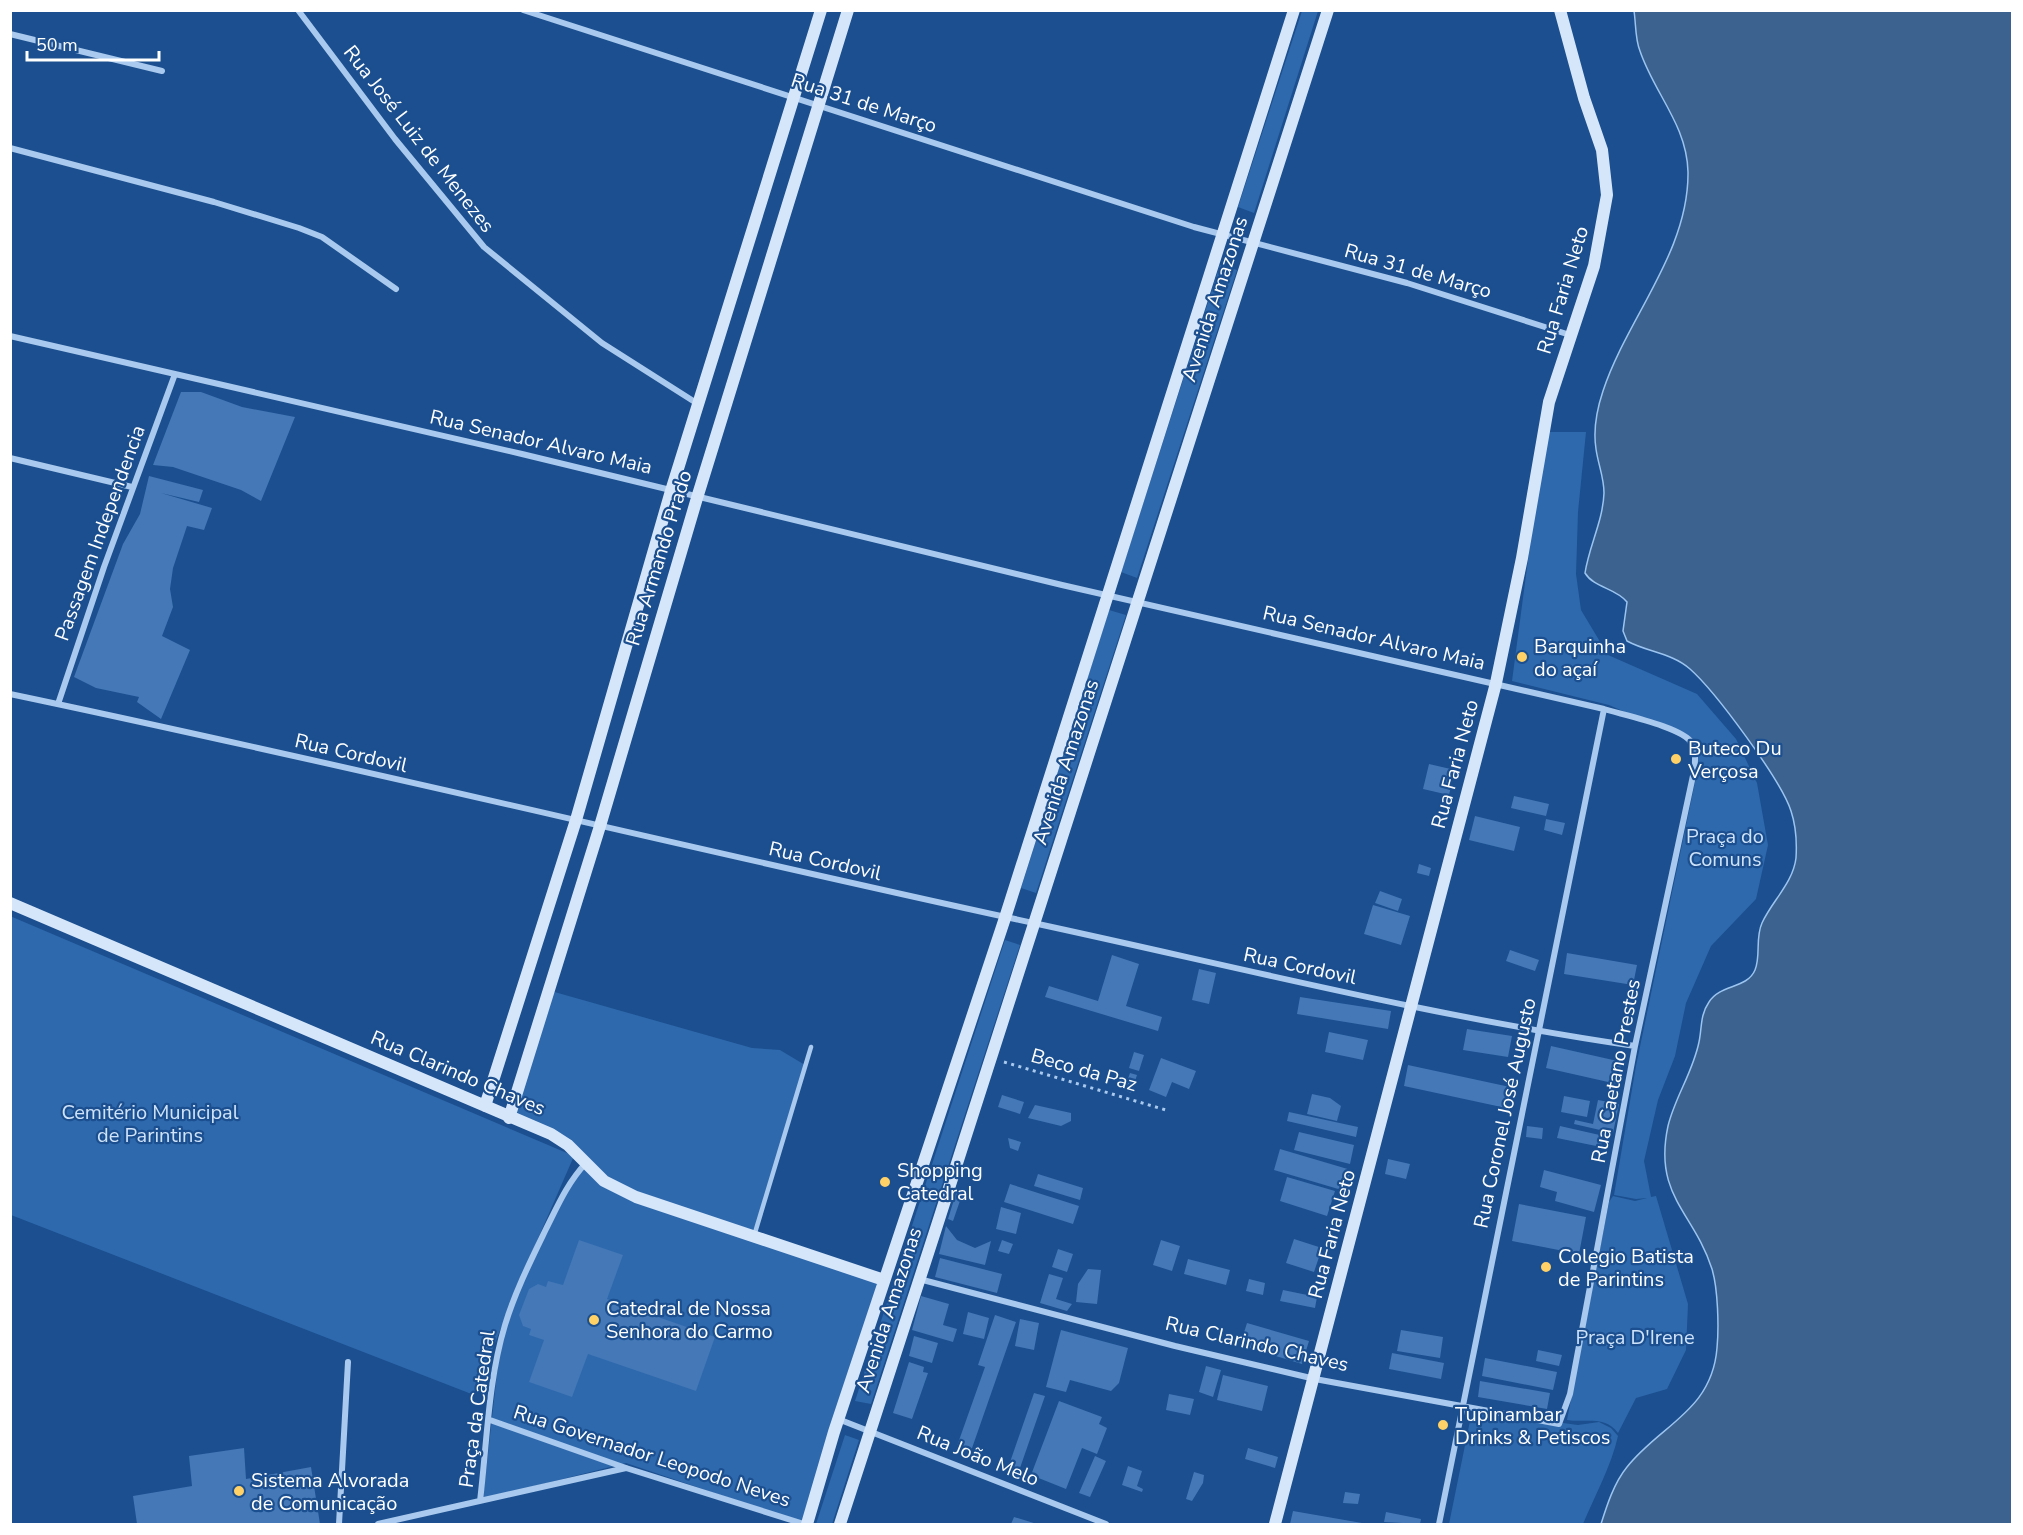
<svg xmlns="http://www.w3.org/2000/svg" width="2023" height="1535" viewBox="0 0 2023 1535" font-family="'Nunito Sans',sans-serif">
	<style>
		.green { fill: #2e69ad }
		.water { fill: #3c6290; stroke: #9cc4f0; stroke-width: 1.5 }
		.building { fill: #4478b7 }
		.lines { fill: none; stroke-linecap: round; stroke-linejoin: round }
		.path { stroke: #a9c9ee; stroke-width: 3; stroke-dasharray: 3 4.5; stroke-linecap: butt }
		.lane { stroke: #a9c9ee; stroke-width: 4.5 }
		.street { stroke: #a9c9ee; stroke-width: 6 }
		.secondary { stroke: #d6e6fa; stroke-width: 12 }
		.poi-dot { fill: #ffd166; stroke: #1b4f8f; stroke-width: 2 }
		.labels { text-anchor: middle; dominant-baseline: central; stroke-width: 4.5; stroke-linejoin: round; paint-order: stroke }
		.street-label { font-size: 20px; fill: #fff; stroke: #1b4f8f }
		.poi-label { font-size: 20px; fill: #fff; stroke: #1b4f8f; text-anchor: start }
		.park-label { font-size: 20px; fill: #cfe3fa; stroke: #1b4f8f }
	</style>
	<rect width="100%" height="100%" fill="#1b4f8f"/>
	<!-- green -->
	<path class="green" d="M1302,11H1318L1254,213L1238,207Z
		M1220,265L1237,270L1137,578L1121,572Z
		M1545,432H1586L1578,512L1576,574L1581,610L1608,655L1697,694L1736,739L1757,783L1768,845L1756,899L1711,946L1686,1003L1675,1056L1658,1100L1644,1161L1651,1197L1656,1196L1688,1304L1686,1350L1667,1389L1636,1398L1618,1433C1605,1415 1586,1423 1567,1420L1609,1202L1613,1196L1635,1201L1647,1198L1636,1199L1614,1195L1636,1066L1699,763L1684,738L1609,705L1512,681Z
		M1109,610L1126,615L1036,893L1021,888Z
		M10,916L574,1156L526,1266L474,1395L11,1215Z
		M1005,940L1020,945L871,1404L855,1401Z
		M551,991L752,1048L780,1050L805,1065L754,1233L886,1277L806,1524L626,1463L483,1499L499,1355L513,1303L575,1173L587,1162L513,1117Z
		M1472,1411L1578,1425L1599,1422L1611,1428L1618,1436C1611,1467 1595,1495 1583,1524H1449Z
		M845,1435L859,1440L832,1524H816Z"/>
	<!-- water -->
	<path class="water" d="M1634,11H2012V1524H1601C1607,1505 1614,1483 1627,1467C1660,1425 1712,1411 1717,1348C1719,1327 1718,1289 1712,1269C1694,1212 1653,1196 1668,1126C1675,1097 1693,1072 1699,1042C1702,1028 1700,1015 1709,1002C1720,984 1747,989 1755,970C1761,956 1755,938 1762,923C1772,901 1793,883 1796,858C1797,842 1796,826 1791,811C1781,780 1715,691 1690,669C1672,653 1647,652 1627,641L1623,631L1627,602C1616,588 1594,588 1585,573C1589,546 1603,521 1604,493C1604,477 1598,464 1596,449C1593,430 1597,409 1603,391C1627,318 1689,252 1688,172C1687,125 1654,93 1640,51C1635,39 1636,23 1634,11Z"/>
	<!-- building -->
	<path class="building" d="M181,392H201L242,407L295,417L261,501L241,490L173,467L153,465Z
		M149,476L203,490L199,502L161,493L212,508L204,530L187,526L173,568L170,589L173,607L162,636L190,650L161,719L137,702L139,697L96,688L74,677L123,544L140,514Z
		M1429,764L1455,770L1449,795L1423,789Z
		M1514,796L1549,804L1546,816L1511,808Z
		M1475,816L1520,827L1514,851L1469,840Z
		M1546,819L1565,823L1562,835L1544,830Z
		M1419,864L1431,868L1429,876L1417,873Z
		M1380,891L1402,899L1398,911L1375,903Z
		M1373,905L1410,916L1401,945L1364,934Z
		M1510,950L1539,960L1535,971L1506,961Z
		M1567,953L1637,965L1633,985L1564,974Z
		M1112,955L1139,964L1126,1006L1162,1017L1158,1031L1045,997L1049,986L1098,1001Z
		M1199,969L1216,973L1209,1004L1192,1000Z
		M1300,997L1391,1011L1388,1029L1297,1014Z
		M1467,1029L1512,1036L1508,1057L1463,1050Z
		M1329,1032L1368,1040L1363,1060L1325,1052Z
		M1551,1046L1622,1062L1617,1084L1546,1068Z
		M1134,1052L1144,1055L1139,1071L1129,1068Z
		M1161,1058L1196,1071L1189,1089L1172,1082L1166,1097L1149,1090Z
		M1408,1065L1510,1087L1506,1108L1404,1086Z
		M1130,1073L1137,1075L1131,1093L1124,1090Z
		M1312,1094L1330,1098L1341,1106L1337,1121L1307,1114Z
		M1002,1095L1024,1102L1020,1114L998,1107Z
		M1564,1096L1590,1101L1587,1117L1561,1112Z
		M1598,1100L1619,1104L1613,1133L1574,1124L1575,1120L1593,1124Z
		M1035,1105L1071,1113V1121L1061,1126L1028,1118Z
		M1289,1112L1358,1127L1356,1137L1287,1121Z
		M1527,1126L1543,1128L1542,1139L1526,1137Z
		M1560,1126L1604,1136L1601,1147L1557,1138Z
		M1299,1132L1354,1145L1350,1164L1294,1150Z
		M1008,1138L1021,1142L1018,1151L1010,1148Z
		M1280,1149L1351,1170L1345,1191L1274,1170Z
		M1388,1159L1410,1164L1406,1179L1385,1174Z
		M1544,1170L1601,1185L1594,1212L1555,1201L1557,1192L1540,1187Z
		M1038,1174L1083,1188L1080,1200L1034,1186Z
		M1287,1177L1335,1191L1327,1216L1280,1201Z
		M1010,1184L1079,1206L1073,1224L1004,1202Z
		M956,1193L962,1195L953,1221L948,1219Z
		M1519,1204L1586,1217L1579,1254L1512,1241Z
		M1001,1207L1021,1213L1016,1234L996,1229Z
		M946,1226L957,1240L975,1248L991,1241L985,1265L939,1254Z
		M1294,1239L1322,1248L1314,1272L1286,1263Z
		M579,1240L623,1255L607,1299L715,1337L696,1391L588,1354L572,1397L529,1382L544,1340L529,1335L531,1329L523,1326L519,1315L529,1289L538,1284L546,1287L548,1281L563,1285Z
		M1002,1240L1013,1244L1009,1254L998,1251Z
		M1161,1240L1180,1246L1172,1271L1153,1265Z
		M1058,1249L1073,1254L1067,1272L1052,1267Z
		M940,1258L1002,1274L997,1293L935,1277Z
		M1188,1259L1230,1270L1226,1285L1184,1274Z
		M1088,1269L1101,1270L1097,1304L1076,1302L1078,1284Z
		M1049,1274L1063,1278L1056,1299L1072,1304L1067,1311L1040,1303Z
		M1249,1279L1265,1283L1263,1295L1246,1291Z
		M1283,1290L1317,1297L1315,1308L1280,1301Z
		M921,1296L949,1304L943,1325L957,1329L953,1342L912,1330Z
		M968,1312L989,1318L984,1339L963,1334Z
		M995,1315L1016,1322L971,1451L957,1446L985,1367L978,1365Z
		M1020,1319L1039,1323L1034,1350L1015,1346Z
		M1247,1323L1309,1341L1302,1364L1240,1345Z
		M1061,1330L1128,1348L1119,1383L1111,1391L1070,1380L1066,1392L1046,1387Z
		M1401,1330L1443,1337L1440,1358L1397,1351Z
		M914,1336L938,1343L932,1363L909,1356Z
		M1538,1350L1562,1355L1559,1366L1536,1361Z
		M1392,1353L1444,1363L1441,1379L1389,1369Z
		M1485,1358L1557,1372L1553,1390L1482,1376Z
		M909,1362L924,1367L923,1372L928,1373L912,1419L893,1413Z
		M1206,1366L1221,1370L1213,1397L1199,1392Z
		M1223,1375L1268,1386L1262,1411L1217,1400Z
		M1480,1381L1550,1393L1547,1409L1478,1397Z
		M1034,1393L1045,1396L1020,1468L1009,1465Z
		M1169,1394L1194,1399L1190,1415L1166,1410Z
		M1059,1401L1102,1417L1099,1424L1107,1428L1097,1454L1082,1448L1066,1489L1031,1475Z
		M244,1448L246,1479L311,1467L320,1524H137L133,1496L192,1486L189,1456Z
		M1248,1448L1278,1457L1275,1468L1245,1459Z
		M1095,1456L1106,1461L1090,1497L1079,1493Z
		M1128,1466L1142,1471L1137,1486L1143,1489L1142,1492L1122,1485Z
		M1194,1472L1204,1475L1203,1483L1192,1501L1186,1499Z
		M1345,1492L1360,1494L1358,1504L1343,1503Z
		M1293,1511L1362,1523V1524H1290Z
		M1386,1512L1421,1519L1420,1524L1384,1522Z
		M1014,1517L1037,1524H1011Z"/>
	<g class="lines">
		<!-- path -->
		<path class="path" d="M1004,1062L1166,1110"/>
		<!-- lane -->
		<path class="lane" d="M754,1236L811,1047"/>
		<!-- street -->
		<path class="street" d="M298,10L395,139L484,247L602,343L698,404
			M523,10L1194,227L1407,283L1570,335
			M10,34L162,71
			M10,148L214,202L299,228L322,237L396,289
			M10,336L522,454L1062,585L1604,709C1623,715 1682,727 1692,743C1696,750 1695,764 1694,771L1635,1046L1570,1394L1559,1424L1315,1379L1175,1346L919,1279
			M10,458L132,487
			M10,694C354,766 695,850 1038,924C1237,967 1434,1017 1635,1046
			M58,704L104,567L175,374
			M838,1419L1106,1524
			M490,1420L626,1468L804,1524
			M480,1501C487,1443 488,1381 505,1325C515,1292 531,1260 546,1229C558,1205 568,1182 586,1163
			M339,1524L348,1362
			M378,1524L626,1468
			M1439,1524L1604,709"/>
		<!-- secondary -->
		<path class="secondary" d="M10,903L551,1134L568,1145L604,1181L636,1197L884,1280
			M485,1106L576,820L671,491L821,10
			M509,1118L600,826L697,498L848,10
			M807,1524L834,1432L1005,918L1294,10
			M840,1524C1004,1020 1167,516 1328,10
			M1275,1524L1496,683L1522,558L1549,402L1594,266L1607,195L1602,150L1584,98L1560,10"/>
	</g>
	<!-- markers -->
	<g class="poi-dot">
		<circle cx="1522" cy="657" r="6"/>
		<circle cx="1676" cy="759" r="6"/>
		<circle cx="885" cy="1182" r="6"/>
		<circle cx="1546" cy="1267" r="6"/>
		<circle cx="594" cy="1320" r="6"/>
		<circle cx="1443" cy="1425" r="6"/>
		<circle cx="239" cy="1491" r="6"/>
	</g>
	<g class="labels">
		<!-- street labels -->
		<g class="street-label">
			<text transform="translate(864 103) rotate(18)">Rua 31 de Março</text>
			<text transform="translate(419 139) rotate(52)">Rua José Luiz de Menezes</text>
			<text transform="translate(1418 271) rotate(16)">Rua 31 de Março</text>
			<text transform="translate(1563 290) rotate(-73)">Rua Faria Neto</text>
			<text transform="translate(1215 299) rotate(-72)">Avenida Amazonas</text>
			<text transform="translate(541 442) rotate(13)">Rua Senador Alvaro Maia</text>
			<text transform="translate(100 533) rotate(-70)">Passagem Independencia</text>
			<text transform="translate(659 558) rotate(-73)">Rua Armando Prado</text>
			<text transform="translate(1374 638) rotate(13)">Rua Senador Alvaro Maia</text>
			<text transform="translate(351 753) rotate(13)">Rua Cordovil</text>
			<text transform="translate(1066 762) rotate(-72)">Avenida Amazonas</text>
			<text transform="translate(1455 764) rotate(-75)">Rua Faria Neto</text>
			<text transform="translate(825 861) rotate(13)">Rua Cordovil</text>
			<text transform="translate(1300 966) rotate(12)">Rua Cordovil</text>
			<text transform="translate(1084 1070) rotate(16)">Beco da Paz</text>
			<text transform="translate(1616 1071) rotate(-79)">Rua Caetano Prestes</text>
			<text transform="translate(458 1073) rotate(23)">Rua Clarindo Chaves</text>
			<text transform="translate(1505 1113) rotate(-78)">Rua Coronel José Augusto</text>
			<text transform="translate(1332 1234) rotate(-75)">Rua Faria Neto</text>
			<text transform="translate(889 1310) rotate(-72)">Avenida Amazonas</text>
			<text transform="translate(1257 1344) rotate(13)">Rua Clarindo Chaves</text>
			<text transform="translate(477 1409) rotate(-82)">Praça da Catedral</text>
			<text transform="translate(652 1456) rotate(18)">Rua Governador Leopodo Neves</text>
			<text transform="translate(978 1456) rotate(22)">Rua João Melo</text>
		</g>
		<!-- poi labels -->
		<g class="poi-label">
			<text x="1534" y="646">Barquinha<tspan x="1534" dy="23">do açaí</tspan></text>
			<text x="1688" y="748">Buteco Du<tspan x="1688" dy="23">Verçosa</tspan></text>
			<text x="897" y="1170">Shopping<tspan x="897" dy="23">Catedral</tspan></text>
			<text x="1558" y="1256">Colegio Batista<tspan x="1558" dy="23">de Parintins</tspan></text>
			<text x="606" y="1308">Catedral de Nossa<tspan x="606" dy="23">Senhora do Carmo</tspan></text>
			<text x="1455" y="1414">Tupinambar<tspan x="1455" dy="23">Drinks &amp; Petiscos</tspan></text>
			<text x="251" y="1480">Sistema Alvorada<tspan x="251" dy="23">de Comunicação</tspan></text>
		</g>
		<!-- park labels -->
		<g class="park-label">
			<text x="1725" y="836">Praça do<tspan x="1725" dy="23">Comuns</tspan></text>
			<text x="150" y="1112">Cemitério Municipal<tspan x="150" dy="23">de Parintins</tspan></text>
			<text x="1635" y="1337">Praça D'Irene</text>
		</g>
	</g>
	<!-- border -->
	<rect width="2023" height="1535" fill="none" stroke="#ffffff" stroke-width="24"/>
	<!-- scale -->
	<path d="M27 51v9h132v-9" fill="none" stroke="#ffffff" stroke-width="3"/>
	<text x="36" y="51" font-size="18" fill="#ffffff" stroke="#1b4f8f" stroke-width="4.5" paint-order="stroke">50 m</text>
</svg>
